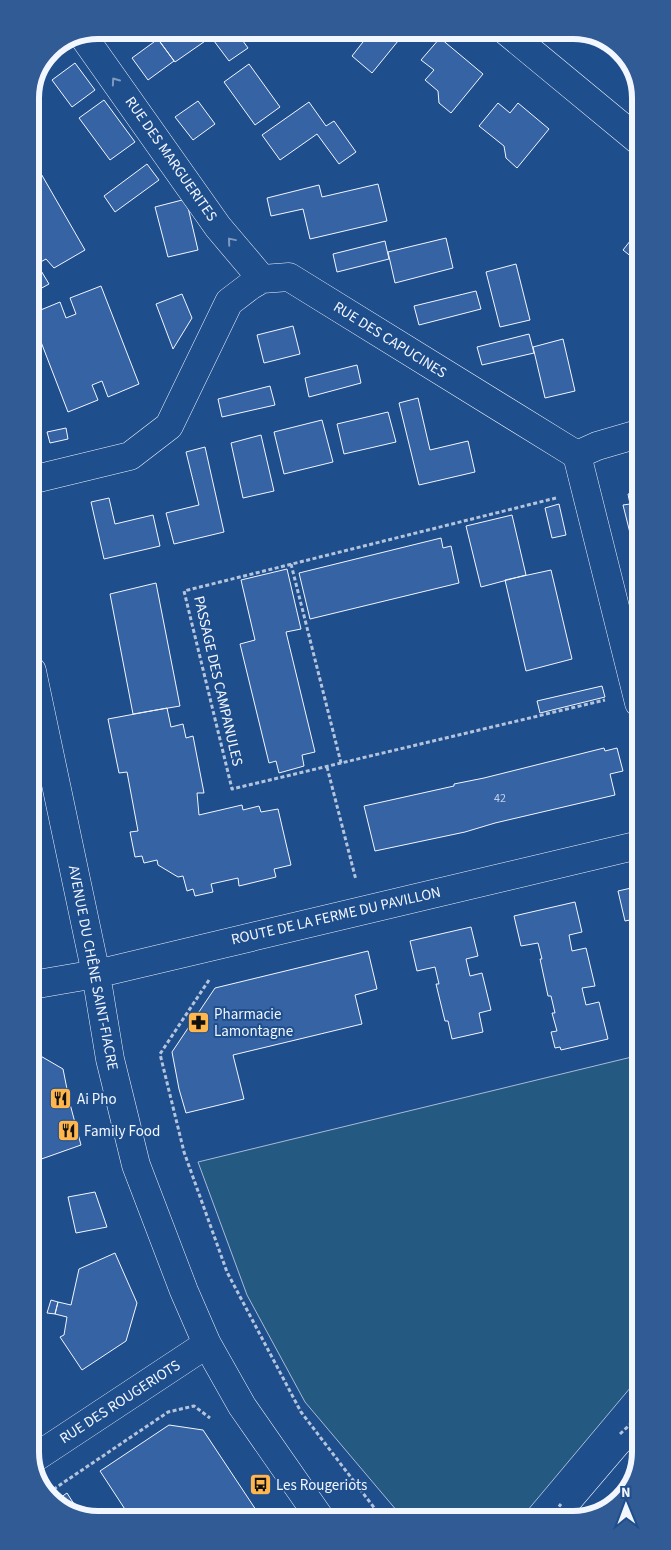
<svg xmlns="http://www.w3.org/2000/svg" width="671" height="1550" viewBox="0 0 671 1550" font-family="'Source Sans 3',sans-serif">
	<style>
		.green { fill: #245a82; stroke: #a8bbd7 }
		.building { fill: #3563a3; stroke: #f2f6ff }
		.lines { fill: none; stroke-linecap: round; stroke-linejoin: round }
		.street-casing { stroke: #f2f6ff; stroke-width: 29 }
		.secondary-casing { stroke: #f2f6ff; stroke-width: 29 }
		.path { stroke: #b3c4dc; stroke-width: 3; stroke-dasharray: 4 2.5; stroke-linecap: butt }
		.street { stroke: #1f4e8c; stroke-width: 28 }
		.secondary { stroke: #1f4e8c; stroke-width: 28 }
		.oneway { stroke: #7e9ac0 }
		.labels { text-anchor: middle; dominant-baseline: central; stroke-width: 4; stroke-linejoin: round; paint-order: stroke }
		.number-label { font-size: 12px; fill: #c3d1e8 }
		.street-label { font-size: 15px; fill: #f2f6ff; stroke: #1f4e8c }
		.poi-label { font-size: 15px; fill: #f2f6ff; stroke: #1f4e8c; text-anchor: start }
		.rim { fill: none; stroke: #f2f6ff; stroke-width: 6 }
	</style>
	<rect width="100%" height="100%" fill="#1f4e8c"/>
	<!-- green -->
	<path class="green" d="M640,1055L641,1375L522,1517L403,1518L305,1402L247,1295L198,1162Z"/>
	<!-- building -->
	<path class="building" d="M168,30H235L248,48L229,61L211,37L175,62L157,38Z
		M367,30H407L372,73L352,56L370,33Z
		M440,38L483,74L451,113L439,103L438,91L425,80L434,70L421,60Z
		M158,39L174,61L148,80L132,58Z
		M75,63L95,90L72,107L52,80Z
		M249,64L280,107L255,125L224,82Z
		M104,100L135,142L110,160L79,118Z
		M198,101L215,124L193,140L175,117Z
		M309,102L326,126L334,121L356,152L339,164L317,134L280,160L262,135Z
		M498,103L510,113L518,103L549,129L517,168L506,158L504,146L479,126Z
		M32,158L85,250L54,268L46,259L37,264L49,284L31,294L30,159Z
		M147,164L159,180L115,212L104,196Z
		M378,184L387,221L310,239L303,209L271,216L267,198L319,185L322,197Z
		M186,199L198,250L168,257L155,207Z
		M638,231V262L623,250Z
		M446,238L453,268L395,283L388,252Z
		M385,241L389,259L337,272L333,254Z
		M516,264L530,320L500,327L486,272Z
		M101,286L139,384L108,397L102,381L92,385L98,400L68,412L36,329L31,320V314L60,302L66,318L76,314L70,298Z
		M476,291L481,309L419,325L414,306Z
		M182,294L192,318L173,349L156,304Z
		M293,326L300,354L264,363L257,335Z
		M529,334L534,353L482,365L477,347Z
		M563,339L575,391L545,398L533,347Z
		M357,365L361,383L309,397L305,378Z
		M270,386L275,405L222,417L218,399Z
		M418,398L430,450L468,441L475,472L419,485L399,403Z
		M388,412L396,442L344,454L337,424Z
		M322,420L333,462L284,474L274,432Z
		M66,428L68,439L50,443L47,432Z
		M261,435L274,491L243,498L231,443Z
		M205,447L224,532L174,544L166,513L199,505L186,452Z
		M639,492V539L632,541L623,505L630,504L628,494Z
		M109,498L115,524L153,515L160,546L104,559L91,502Z
		M559,504L566,535L552,538L545,508Z
		M512,515L526,575L481,587L466,526Z
		M441,538L443,548L451,546L459,583L310,619L299,573Z
		M287,569L301,629L286,632L315,752L302,755L304,766L279,773L276,761L269,763L240,644L255,640L241,580Z
		M551,570L572,659L526,671L505,580Z
		M156,583L180,706L133,714L110,594Z
		M602,686L605,697L540,713L537,701Z
		M167,708L171,727L183,724L186,738L193,736L204,793H197L199,815L242,805L243,810L259,806L261,812L278,809L291,865L274,869L276,877L239,886L238,878L211,884L213,892L195,896L193,889L187,891L183,876L178,877L158,865L157,860L144,863L142,856L135,857L130,832L138,831L127,772L119,773L108,719Z
		M604,748L605,751L617,748L623,771L610,774L615,795L495,823L465,832L375,851L364,806L454,786V784L484,778Z
		M640,886V918L625,921L618,891Z
		M575,902L582,932L569,935L572,951L586,948L595,986L582,988L586,1005L599,1002L608,1039L561,1050L560,1047L555,1048L551,1032L557,1031L552,1013H555L551,996H548L540,959H542L538,943L521,946L514,916Z
		M471,927L478,956L466,959L470,976L482,973L491,1010L479,1013L483,1032L452,1039L448,1021H445L436,984H439L435,967L417,971L410,941Z
		M368,951L377,989L355,995L362,1024L233,1055L244,1099L186,1113L179,1089L172,1052L215,988Z
		M32,1051L63,1069L70,1104L81,1145L33,1162Z
		M95,1192L107,1227L76,1233L68,1197Z
		M115,1253L137,1303L126,1341L82,1370L60,1337L64,1335L67,1317L55,1314L58,1302L71,1305L79,1269Z
		M51,1300L58,1302L55,1314L47,1313Z
		M169,1425L203,1430L262,1519L132,1520L100,1471Z
		M67,1493L81,1515L56,1506L54,1502Z"/>
	<g class="lines">
		<defs>
			<path id="street" d="M505,30L638,140
				M83,36L218,227L262,279
				M577,455L597,446L638,434
				M31,480L130,456L169,426L229,302L250,286L262,279L289,277L577,455L639,703
				M32,671L96,974L110,1059L136,1165L184,1291L207,1344L242,1406L320,1518
				M32,985L96,974L639,845
				M33,1459L207,1344"/>
			<path id="secondary" d="M592,1516L638,1462"/>
		</defs>
		<!-- street casing -->
		<use href="#street" class="street-casing"/>
		<!-- secondary casing -->
		<use href="#secondary" class="secondary-casing"/>
		<!-- path -->
		<path class="path" d="M556,498L184,591L232,789L605,700
			M291,564L341,763
			M327,767L356,880
			M209,980L160,1054L184,1152L227,1272L301,1412L382,1518
			M620,1434L641,1414
			M48,1493L168,1412L194,1406L210,1418
			M551,1517L561,1504"/>
		<!-- street -->
		<use href="#street" class="street"/>
		<!-- secondary -->
		<use href="#secondary" class="secondary"/>
	</g>
	<!-- one-way arrows -->
	<defs><path id="oneway-chevron" d="M-2-3.5L2.5 0L-2 3.5" fill="none" stroke-width="1.6" stroke-linecap="round" stroke-linejoin="round" transform="scale(1.25)"/></defs>
	<g class="oneway">
		<use href="#oneway-chevron" transform="translate(115 81) rotate(-125)"/>
		<use href="#oneway-chevron" transform="translate(231 241) rotate(-130)"/>
	</g>
	<!-- icons -->
	<defs>
		<symbol id="pharmacy-square" viewBox="-11 -11 22 22"><rect x="-9" y="-9" width="18" height="18" rx="4" fill="#ffb74d" stroke="#1f4e8c"/><path d="M-2-6h4v4h4v4h-4v4h-4v-4h-4v-4h4Z" fill="#111"/></symbol>
		<symbol id="restaurant-square" viewBox="-11 -11 22 22"><rect x="-9" y="-9" width="18" height="18" rx="4" fill="#ffb74d" stroke="#1f4e8c"/><path d="M-5-6h1v4h1v-4h1v4h1v-4h1v5L-1.5 .5V6h-2V.5L-5-1ZM5-6V6H3V1.5H1.5Q1.5-4 5-6Z" fill="#111"/></symbol>
		<symbol id="bus-square" viewBox="-11 -11 22 22"><rect x="-9" y="-9" width="18" height="18" rx="4" fill="#ffb74d" stroke="#1f4e8c"/><path d="M-5-6H5V4H4V6H2V4H-2V6H-4V4H-5ZM-3.5-4V0h7V-4ZM-3.5 1.2v1.5H-2V1.2ZM2 1.2v1.5H3.5V1.2Z" fill="#111"/></symbol>
	</defs>
	<g fill-rule="evenodd">
		<use href="#pharmacy-square" x="186" y="1010" width="25" height="25"/>
		<use href="#restaurant-square" x="48" y="1086" width="25" height="25"/>
		<use href="#restaurant-square" x="56" y="1118" width="25" height="25"/>
		<use href="#bus-square" x="248" y="1472" width="25" height="25"/>
	</g>
	<g class="labels">
		<!-- number labels -->
		<g class="number-label">
			<text x="500" y="798">42</text>
		</g>
		<!-- street labels -->
		<g class="street-label">
			<text transform="translate(171 159) rotate(55)">RUE DES MARGUERITES</text>
			<text transform="translate(390 340) rotate(32)">RUE DES CAPUCINES</text>
			<text transform="translate(218 681) rotate(77)">PASSAGE DES CAMPANULES</text>
			<text transform="translate(336 916) rotate(-13)">ROUTE DE LA FERME DU PAVILLON</text>
			<text transform="translate(93 968) rotate(79)">AVENUE DU CHÊNE SAINT-FIACRE</text>
			<text transform="translate(120 1402) rotate(-33)">RUE DES ROUGERIOTS</text>
		</g>
		<!-- poi labels -->
		<g class="poi-label">
			<text x="214" y="1014">Pharmacie<tspan x="214" dy="17">Lamontagne</tspan></text>
			<text x="77" y="1099">Ai Pho</text>
			<text x="84" y="1131">Family Food</text>
			<text x="276" y="1485">Les Rougeriots</text>
		</g>
	</g>
	<!-- crop -->
	<path d="M0 0H671V1550H0ZM98 39H573A59 59 0 0 1 632 98V1452A59 59 0 0 1 573 1511H98A59 59 0 0 1 39 1452V98A59 59 0 0 1 98 39Z" fill="#305b95" fill-rule="evenodd"/>
	<path class="rim" d="M98 39H573A59 59 0 0 1 632 98V1452A59 59 0 0 1 573 1511H98A59 59 0 0 1 39 1452V98A59 59 0 0 1 98 39Z"/>
	<!-- north arrow -->
	<g transform="translate(626 1505) rotate(359)" stroke="#1f4e8c" stroke-width="4" paint-order="stroke">
	<path d="M0-4L9 19L0 12L-9 19Z" fill="#f2f6ff"/>
	<text y="-8" font-size="14" font-weight="bold" text-anchor="middle" fill="#f2f6ff">N</text>
	</g>
</svg>
